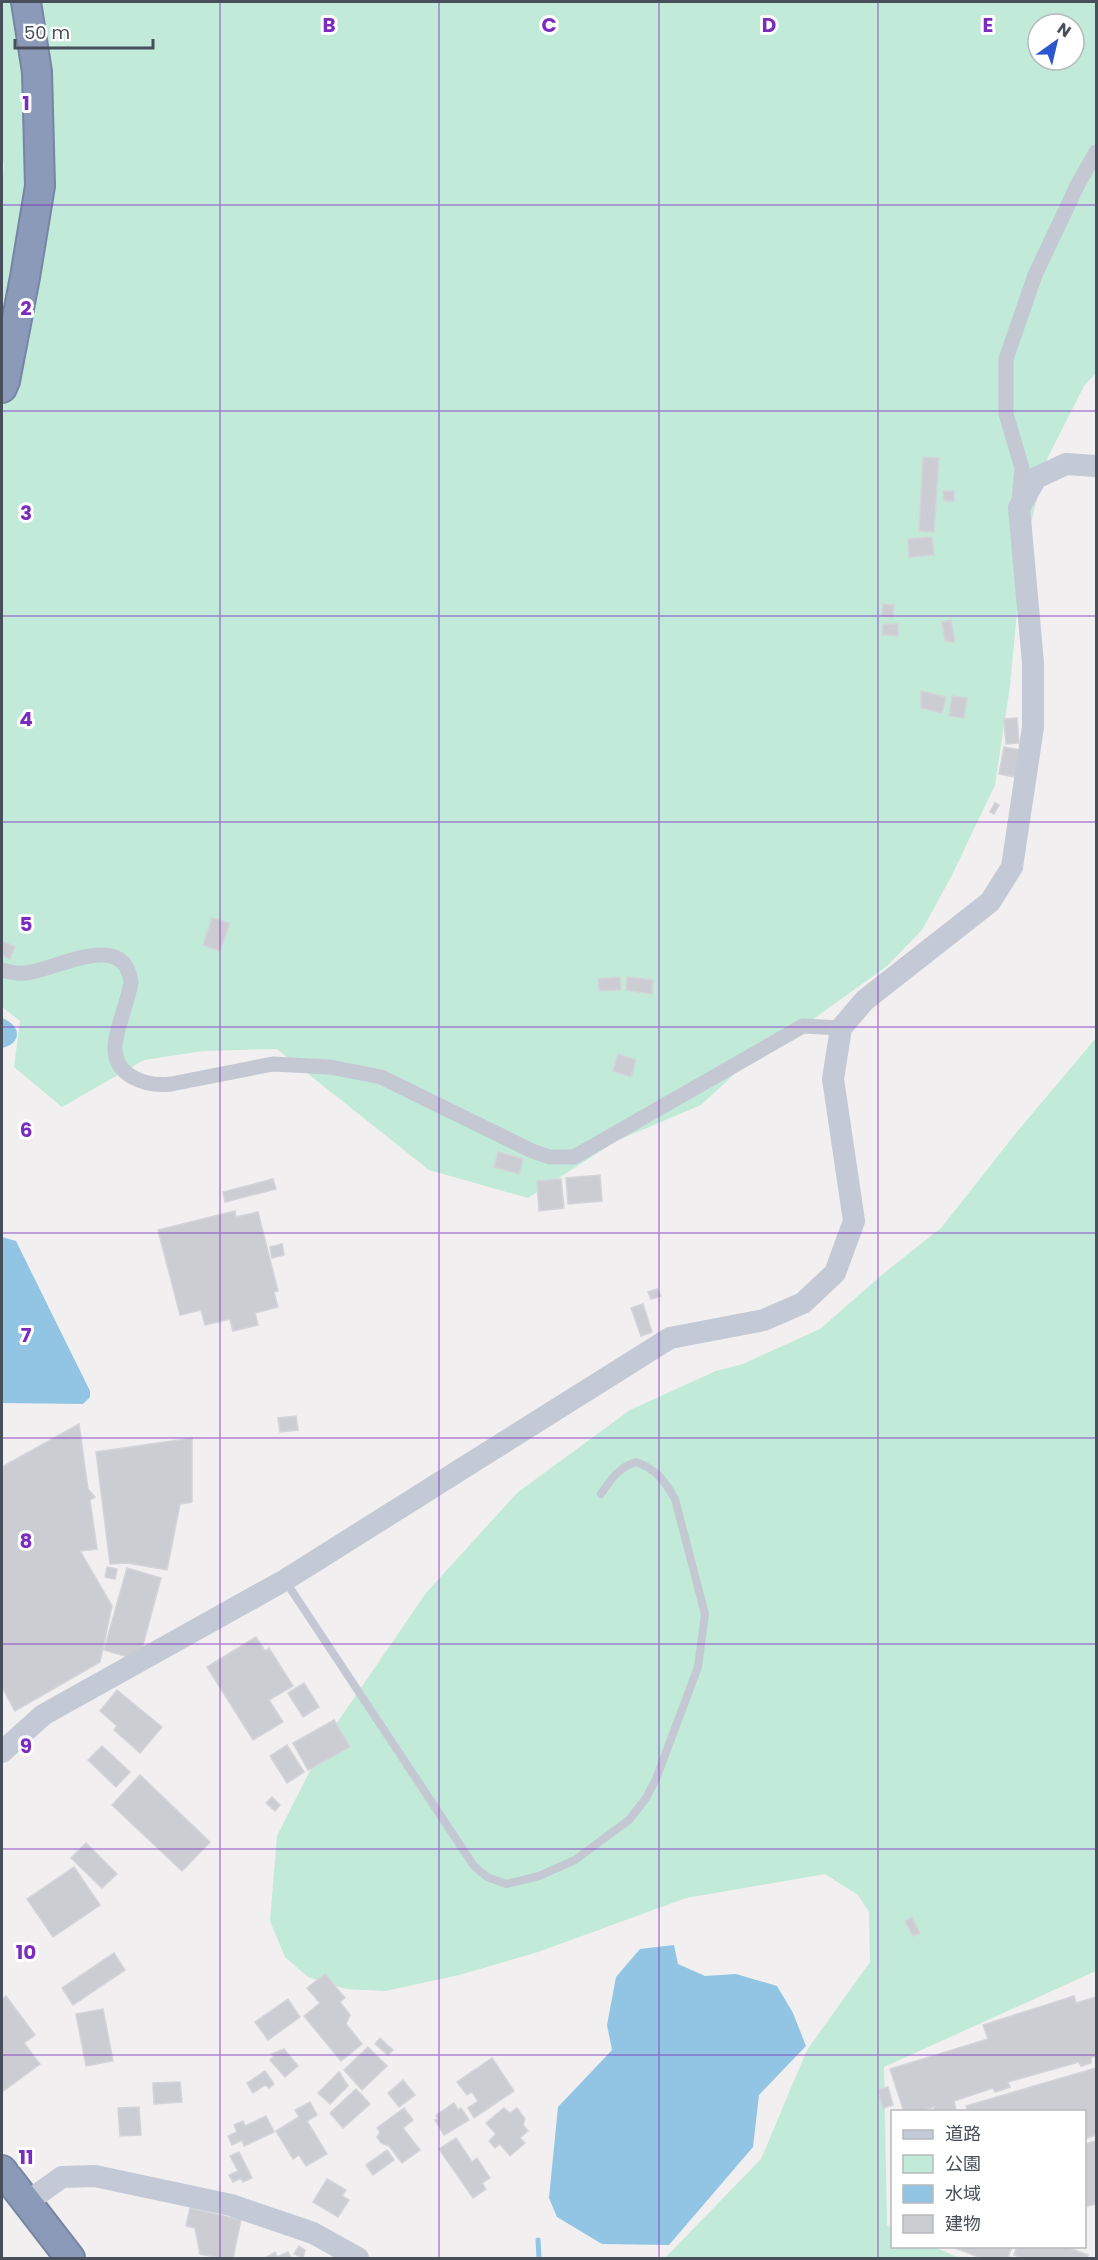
<svg xmlns="http://www.w3.org/2000/svg" width="1098" height="2260" viewBox="0 0 1098 2260" font-family="Poppins,'Noto Sans JP',sans-serif">
	<style>
		.green { fill: #c1ead8; fill-rule: evenodd }
		.water { fill: #92c5e3 }
		.lines { fill: none; stroke-linecap: round; stroke-linejoin: round }
		.stream { stroke: #92c5e3; stroke-width: 5 }
		.building { fill: #cccdd3; stroke: #d3d4d9; stroke-width: 1.5 }
		.highway-casing { stroke: #7685a4; stroke-width: 32 }
		.lane { stroke: #c3c8d2; stroke-width: 8 }
		.street { stroke: #c3c8d2; stroke-width: 15 }
		.secondary { stroke: #c3c9d5; stroke-width: 22 }
		.highway { stroke: #8b9ab8; stroke-width: 28 }
		.grid { fill: none; stroke: #7b2cbf; stroke-width: 1.5; stroke-opacity: 0.55 }
		.grid-label { font-size: 20px; text-anchor: middle; font-weight: bold; fill: #7b2cbf; stroke: #fff; stroke-width: 6; stroke-linejoin: round; paint-order: stroke }
	</style>
	<rect width="100%" height="100%" fill="#f1efef"/>
	<!-- green -->
	<path class="green" d="M2,2H1096V373L1084,386L1047,459L1022,559L1010,686L995,785L952,875L922,930L887,966L812,1020L756,1054L701,1105L616,1141L528,1198L429,1170L277,1049L203,1051L144,1060L62,1107L14,1067L20,1021L2,1007V190L4,165L2,158ZM1038,24H1074V60H1038Z
		M1096,1038V1971L884,2067L887,2225L892,2228V2246L934,2247L960,2258H665L761,2159L807,2050L870,1962L869,1912L858,1895L825,1874L686,1898L538,1952L459,1975L385,1991L346,1989L308,1977L285,1957L270,1921L277,1836L326,1739L426,1593L517,1493L630,1410L716,1371L743,1364L820,1329L883,1274L942,1227L1016,1133Z"/>
	<!-- water -->
	<path class="water" d="M2,1018C22,1026 22,1043 2,1048Z
		M2,1237L16,1241L90,1391V1397L83,1404L2,1403Z
		M674,1945L678,1964L705,1976L736,1974L777,1986L793,2013L806,2046L759,2095L753,2147L669,2245L602,2244L557,2217L549,2198L558,2107L612,2050L607,2025L616,1977L640,1949Z"/>
	<g class="lines">
		<!-- stream -->
		<path class="stream" d="M538,2240L539,2258"/>
	</g>
	<!-- building -->
	<path class="building" d="M923,457L939,458L934,532L919,531Z
		M943,491H954V501H944Z
		M932,537L934,555L909,557L908,539Z
		M883,604L894,605L893,617L882,616Z
		M951,620L955,642L945,641L942,622Z
		M883,624H898V636L882,635Z
		M921,691L946,697L942,713L921,708Z
		M952,696L967,698L964,718L949,716Z
		M1017,718L1019,743L1006,744L1004,719Z
		M1004,747L1020,750L1015,777L999,774Z
		M995,803L999,805L994,814L990,812Z
		M212,918L230,923L220,951L203,945Z
		M2,941L15,947L10,959L2,955Z
		M620,977L621,990L599,991L598,979Z
		M627,977L653,980L652,994L626,990Z
		M618,1054L636,1060L631,1077L613,1071Z
		M498,1152L523,1159L519,1174L494,1167Z
		M600,1175L602,1201L568,1204L566,1178Z
		M273,1179L276,1189L225,1202L223,1192Z
		M561,1179L564,1208L539,1211L537,1181Z
		M235,1211L236,1217L258,1212L278,1291L274,1292L278,1307L255,1313L258,1325L233,1331L230,1319L205,1325L201,1310L180,1315L158,1230Z
		M282,1244L284,1255L272,1258L270,1247Z
		M657,1289L661,1296L651,1299L648,1292Z
		M643,1304L652,1332L641,1336L631,1308Z
		M296,1416L298,1430L280,1432L278,1418Z
		M79,1424L88,1489L95,1497L90,1500L97,1549L80,1551L112,1606L100,1662L15,1711L2,1687V1467Z
		M192,1438V1502L180,1504L167,1570L127,1563L110,1564L96,1452Z
		M107,1567L117,1569L115,1579L105,1577Z
		M127,1568L161,1578L139,1660L104,1650Z
		M256,1637L265,1651L269,1648L293,1686L269,1700L283,1722L253,1740L207,1667Z
		M304,1683L319,1707L303,1717L288,1693Z
		M117,1690L162,1727L140,1753L114,1730L117,1726L100,1711Z
		M334,1720L350,1747L308,1770L293,1743Z
		M287,1745L304,1772L287,1783L270,1756Z
		M102,1746L130,1772L116,1787L88,1760Z
		M140,1775L210,1842L182,1871L112,1805Z
		M272,1797L280,1805L275,1811L266,1803Z
		M86,1843L117,1874L102,1888L71,1858Z
		M74,1867L100,1905L53,1937L27,1899Z
		M912,1917L920,1933L913,1936L905,1921Z
		M114,1953L125,1970L73,2005L62,1988Z
		M325,1974L345,1998L340,2002L350,2015L346,2024L362,2044L341,2061L304,2016L320,2003L307,1988Z
		M6,1996L35,2035L24,2043L40,2064L2,2092V1999Z
		M1074,1996L1076,2003L1096,1997V2056L1091,2058V2063L1081,2066L1079,2062L1008,2082L1010,2087L1002,2090L995,2092L993,2088L954,2101L956,2110L950,2112H935L934,2107L917,2112H904L890,2069L988,2039L983,2025Z
		M288,1999L300,2017L268,2040L255,2022Z
		M103,2009L113,2061L86,2066L76,2014Z
		M380,2038L393,2050L388,2055L375,2044Z
		M368,2047L387,2066L362,2090L344,2070Z
		M284,2049L298,2066L285,2077L270,2060L274,2056L272,2054Z
		M492,2058L514,2091L474,2118L468,2108L478,2101L472,2092L467,2095L457,2082Z
		M1096,2068V2135L1084,2139V2112H968L966,2106Z
		M265,2071L274,2084L269,2088L265,2085L253,2093L247,2083Z
		M339,2072L348,2086L330,2104L318,2093Z
		M403,2080L415,2095L399,2107L388,2093Z
		M180,2082L182,2102L154,2104L153,2083Z
		M888,2087L893,2105L883,2108L878,2090Z
		M356,2089L370,2104L343,2128L330,2113Z
		M310,2102L317,2115L307,2121L327,2154L306,2166L299,2155L293,2159L276,2131L299,2117L295,2110Z
		M454,2103L458,2110L461,2108L469,2120L444,2135L435,2120L438,2119L436,2115Z
		M139,2107L141,2135L120,2136L118,2108Z
		M404,2108L413,2120L403,2128L420,2150L402,2163L389,2146L381,2143L377,2137L380,2132L377,2128Z
		M504,2108L510,2113L517,2108L525,2119L523,2125L528,2131L520,2138L525,2143L510,2156L500,2144L495,2148L489,2141L496,2134L486,2123Z
		M266,2116L274,2132L244,2146L242,2140L232,2145L228,2136L237,2132L234,2125L243,2121L245,2126Z
		M456,2138L472,2162L477,2158L490,2178L482,2183L486,2189L473,2198L439,2149Z
		M1096,2141V2204L1084,2207V2144Z
		M387,2150L394,2160L373,2175L366,2165Z
		M239,2152L252,2178L243,2182L241,2178L233,2182L229,2175L238,2171L230,2156Z
		M327,2179L346,2190L342,2196L349,2200L338,2217L313,2202Z
		M190,2208L241,2220L233,2258H220L200,2254L195,2228L186,2226Z
		M299,2246L305,2250L303,2258L294,2254Z
		M950,2246H1012L1008,2258H981Z
		M1017,2246H1064L1088,2255L1087,2258H1023L1014,2255Z
		M275,2252L277,2257L288,2252L291,2258H265Z"/>
	<g class="lines">
		<defs>
			<path id="highway" d="M2,388L5,381L25,277L40,186L37,72L26,2
				M2,2170L70,2258"/>
		</defs>
		<!-- highway casing -->
		<use href="#highway" class="highway-casing"/>
		<!-- lane -->
		<path class="lane" d="M286,1582L474,1866L487,1877L506,1884L539,1876L575,1860L610,1834L629,1820L646,1798L656,1779L698,1667L705,1614L675,1499C665,1481 656,1469 636,1462C618,1468 611,1479 601,1494"/>
		<!-- street -->
		<path class="street" d="M1019,502L1022,468L1006,414V359L1035,275L1078,184L1096,152
			M2,970C9,972 17,974 25,973C55,971 124,928 131,982C128,1002 117,1026 115,1045C113,1076 146,1087 171,1084L273,1064L330,1067L381,1077L532,1151L550,1157H574L803,1026L841,1028"/>
		<!-- secondary -->
		<path class="secondary" d="M2,1752L43,1715L285,1580L670,1338L764,1320L803,1303L835,1273L854,1221L833,1079L841,1028L865,1000L990,902L1012,867L1033,727V663L1019,508L1036,478L1066,464L1096,466
			M27,2202L62,2177L95,2176L231,2205L313,2233L358,2258"/>
		<!-- highway -->
		<use href="#highway" class="highway"/>
	</g>
	<!-- grid -->
	<path class="grid" d="M220,2V2258M439,2V2258M659,2V2258M878,2V2258M2,205H1096M2,411H1096M2,616H1096M2,822H1096M2,1027H1096M2,1233H1096M2,1438H1096M2,1644H1096M2,1849H1096M2,2055H1096"/>
	<g class="grid-label">
		<text x="329" y="32">B</text>
		<text x="549" y="32">C</text>
		<text x="769" y="32">D</text>
		<text x="988" y="32">E</text>
		<text x="26" y="110">1</text>
		<text x="26" y="315">2</text>
		<text x="26" y="520">3</text>
		<text x="26" y="726">4</text>
		<text x="26" y="931">5</text>
		<text x="26" y="1137">6</text>
		<text x="26" y="1342">7</text>
		<text x="26" y="1548">8</text>
		<text x="26" y="1753">9</text>
		<text x="26" y="1959">10</text>
		<text x="26" y="2164">11</text>
	</g>
	<!-- border -->
	<rect width="1098" height="2260" fill="none" stroke="#484f5a" stroke-width="6"/>
	<!-- legend -->
	<rect x="891" y="2110" width="195" height="138" fill="#ffffff" stroke="#b6b9bd" stroke-width="1.5"/>
	<rect x="903" y="2130" width="30" height="9" fill="#c3c9d5" stroke="#b6b9bd" stroke-width="1.5"/>
	<text x="945" y="2140" font-size="18" fill="#484f5a">道路</text>
	<rect x="903" y="2155" width="30" height="18" fill="#c1ead8" stroke="#b6b9bd" stroke-width="1.5"/>
	<text x="945" y="2170" font-size="18" fill="#484f5a">公園</text>
	<rect x="903" y="2185" width="30" height="18" fill="#92c5e3" stroke="#b6b9bd" stroke-width="1.5"/>
	<text x="945" y="2200" font-size="18" fill="#484f5a">水域</text>
	<rect x="903" y="2215" width="30" height="18" fill="#cccdd3" stroke="#b6b9bd" stroke-width="1.5"/>
	<text x="945" y="2230" font-size="18" fill="#484f5a">建物</text>
	<!-- north arrow -->
	<g transform="translate(1056 42) rotate(34)"><circle r="28" fill="#ffffff" stroke="#b6b9bd" stroke-width="1.5"/>
	<path d="M0-4.5L10 22L0 15L-10 22Z" fill="#2b57ce"/>
	<text y="-9" font-size="16" font-weight="bold" text-anchor="middle" fill="#484f5a">N</text>
	</g>
	<!-- scale -->
	<path d="M15 39v9h138v-9" fill="none" stroke="#484f5a" stroke-width="3"/>
	<text x="24" y="39" font-size="18" fill="#484f5a" stroke="#ffffff" stroke-width="4.5" paint-order="stroke">50 m</text>
</svg>
